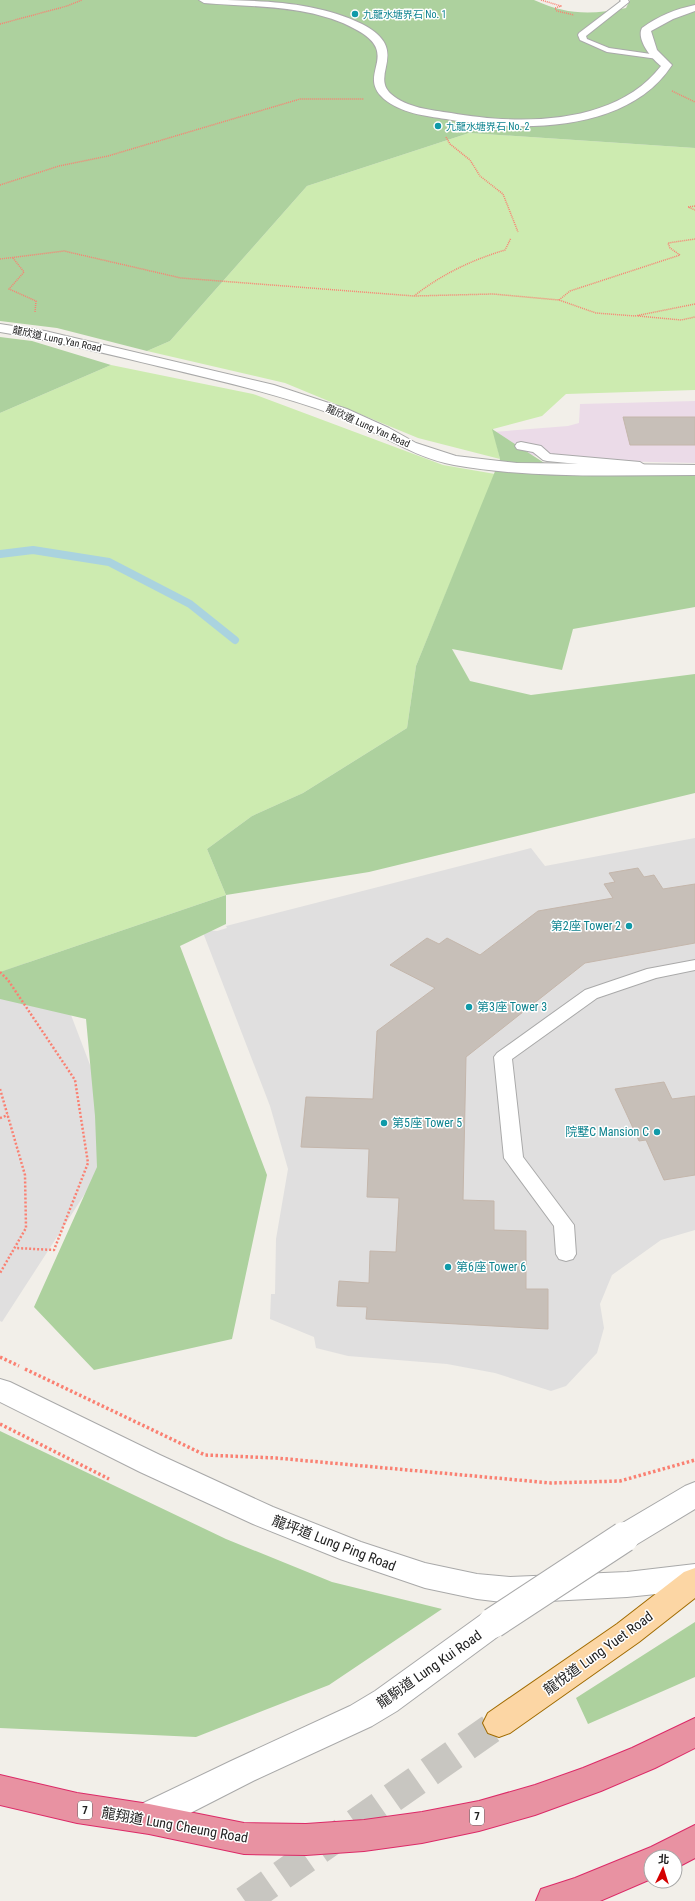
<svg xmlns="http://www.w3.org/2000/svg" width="695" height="1901" viewBox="0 0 695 1901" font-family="'Roboto Condensed','Noto Sans TC',sans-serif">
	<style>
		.residential { fill: #e0dfdf }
		.industrial { fill: #ebdbe8 }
		.grass { fill: #cdebb0 }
		.forest { fill: #add19e }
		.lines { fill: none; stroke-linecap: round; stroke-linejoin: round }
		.stream { stroke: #aad3df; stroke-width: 8 }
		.building { fill: #c7bfb8; stroke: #c4b6ab }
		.primary-tunnel { stroke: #c8c6c1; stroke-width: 30; stroke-dasharray: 30 15; stroke-linecap: butt }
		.lane-casing { stroke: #a9a9a9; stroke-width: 2 }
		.street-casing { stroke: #a9a9a9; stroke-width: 2 }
		.primary-casing { stroke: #a06b00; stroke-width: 2 }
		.highway-casing { stroke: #dc2a67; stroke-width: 2 }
		.path-far2 { stroke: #fa8072; stroke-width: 1.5; stroke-dasharray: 1 1; stroke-linecap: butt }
		.path-far1 { stroke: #fa8072; stroke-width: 2.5; stroke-dasharray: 2 2; stroke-linecap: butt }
		.path { stroke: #fa8072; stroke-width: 3.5; stroke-dasharray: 2.5 2.5; stroke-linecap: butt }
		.lane { fill: #fff; fill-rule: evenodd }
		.street { fill: #fff; fill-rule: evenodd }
		.primary { fill: #fcd6a4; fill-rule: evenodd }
		.highway { fill: #e892a2; fill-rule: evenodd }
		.street-bridge-casing { stroke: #a9a9a9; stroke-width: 32; stroke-linecap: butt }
		.street-bridge { stroke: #fff; stroke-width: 30 }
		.culture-dot { fill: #0f9aa8; stroke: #fff; stroke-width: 1.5 }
		.labels { text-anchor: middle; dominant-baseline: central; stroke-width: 3; stroke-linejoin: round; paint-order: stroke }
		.far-culture-label { font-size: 10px; fill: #0d838f; stroke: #fff; text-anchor: start }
		.far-street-label { font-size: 10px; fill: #222; stroke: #fff }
		.shield { fill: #fff; stroke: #646464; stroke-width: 1 }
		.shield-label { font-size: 11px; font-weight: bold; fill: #222 }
		.culture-label { font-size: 12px; fill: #0d838f; stroke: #fff; text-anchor: start }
		.near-street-label { font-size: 14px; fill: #222; stroke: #fff }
	</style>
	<rect width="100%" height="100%" fill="#f2efe9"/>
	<!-- residential -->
	<path class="residential" d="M695,838V1230L661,1240L612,1275L600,1304L604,1328L597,1353L566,1386L551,1391L495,1373L447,1364L348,1356L316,1348L314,1337L270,1319L271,1294H275L276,1239L288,1169L270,1106L202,930L217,931L227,928L226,926L531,848L545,866Z
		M0,930L71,1015L119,1141L2,1322L0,1321Z"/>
	<!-- industrial -->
	<path class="industrial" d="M695,401V463L571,460L566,463L523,453L493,432L568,426L579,423L580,404Z"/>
	<!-- grass -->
	<path class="grass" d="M469,133L695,148V390L566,394L542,416L493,429L500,459L418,438L285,383L147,351L170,341L307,186Z
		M111,365L253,394L443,465L495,474L416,666L407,728L303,793L252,816L207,849L226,895L0,972V413Z"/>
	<!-- forest -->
	<path class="forest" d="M0,0H534C567,15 591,15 626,8L630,0H695V148L469,133L307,186L170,341L147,351L57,328L0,321Z
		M0,337L32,341L111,365L0,413Z
		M492,429L549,466L695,474V607L573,629L562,670L452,649L470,681L531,695L695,674V793L369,872L226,895V924L180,946L267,1175L232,1339L94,1370L34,1307L97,1167L95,1116L86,1019L0,999V972L226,895L207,849L252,816L303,793L407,728L416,666L500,459Z
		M0,1431L226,1539L332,1582L442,1609L329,1685L196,1737L0,1728Z
		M695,1622V1677L588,1724L576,1698Z"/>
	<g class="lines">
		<!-- stream -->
		<path class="stream" d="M0,554L33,550L109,562L190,604L235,640"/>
	</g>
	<!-- building -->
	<path class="building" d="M623,417H695V445H630Z
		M638,868L644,877L654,875L663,889L695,884V943L585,963L466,1057L463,1200L494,1201V1230L526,1231V1289H548V1329L366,1319L367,1307L337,1306L339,1281L369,1283L370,1251L396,1252L399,1198L367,1197L369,1149L301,1147L306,1097L373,1099L377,1031L435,988L390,965L427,938L439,944L447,938L480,955L538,911L613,898L604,884L615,882L609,873Z
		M664,1082L672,1099L695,1096V1175L664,1180L646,1140L639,1141L615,1089Z"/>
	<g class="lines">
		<!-- primary-tunnel -->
		<path class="primary-tunnel" d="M245,1901L499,1723"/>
		<defs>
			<path id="lane" d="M620,0H628L629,2L586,36L587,39L609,48L658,55V59L607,52L580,40L578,35L579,33L621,1Z
				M521,442L541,446L550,454L640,462L646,466L640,470L547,461L543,460L533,452L517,449L515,446L517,443Z
				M695,960V970L656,978L597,998L512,1059L523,1157L574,1225L576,1254L573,1259L566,1261L559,1259L556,1254L554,1226L504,1158L494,1057L497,1053L585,990L647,969Z"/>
			<path id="street" d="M199,0C252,0 314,0 362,24C412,50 369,74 391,94C407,108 431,110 451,113C518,125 615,126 661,66C652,59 636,40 642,28C658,16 676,9 695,5V11L673,19L651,31L657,50L672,65C627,134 518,132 446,119C425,116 401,113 384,99C355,74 403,54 355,29C311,5 253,7 204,3Z
				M0,324L45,331L274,385L347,409L389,428L416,443L456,456L517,463L695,465V475C615,475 533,479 454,465C411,457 376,430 335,415C279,394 220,381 162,367C108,354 55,341 0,332Z
				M0,1379L10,1382L160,1455L273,1507L361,1542L425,1563L477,1574L510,1577L627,1572L695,1564V1590L627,1597L510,1603L477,1599L425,1588L340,1559L253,1524L140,1472L0,1402Z
				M695,1482V1509L634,1546L624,1549L614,1546L609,1537L614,1528L685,1486Z
				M493,1610L504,1614L508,1623L504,1632L397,1711L372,1726L253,1781L159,1829L147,1833L135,1829L130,1818L135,1807L231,1761L350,1706L375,1691L482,1614Z"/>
			<path id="primary" d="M695,1568V1598L639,1642L510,1733L499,1737L488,1733L483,1723L488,1713L617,1624L684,1572Z"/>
			<path id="highway" d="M695,1718V1748L655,1768L601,1791L535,1815L479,1831L422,1843L364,1851L306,1855L244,1854L149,1834L77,1823L0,1805V1775L77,1793L149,1804L244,1823L306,1824L364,1820L422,1812L479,1801L535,1785L583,1768L632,1748Z
				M695,1825V1858L676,1868L675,1857H651V1879L600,1901H536L541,1889L575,1878L651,1847Z"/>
		</defs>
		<!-- lane casing -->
		<use href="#lane" class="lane-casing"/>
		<!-- street casing -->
		<use href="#street" class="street-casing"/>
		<!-- primary casing -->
		<use href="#primary" class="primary-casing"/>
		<!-- highway casing -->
		<use href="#highway" class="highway-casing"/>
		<!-- path-far2 -->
		<path class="path-far2" d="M541,0L561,6L555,8L557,11L574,15
			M0,24L67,6L82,0
			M672,91L695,102
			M446,137L450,144L470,160L480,176L503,194L518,232
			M0,185L59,166L108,156L300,99H364
			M695,206L688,207L695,210
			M13,258L24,272L9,289L36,301L35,312
			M0,259L64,251L181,278L414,296L493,294L559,300L596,313L635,316L695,304
			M414,296C442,274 472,260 505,250L511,238
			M559,300L570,291L680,255L670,248L668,243L695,239
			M638,316L681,320L695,317"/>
		<!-- path-far1 -->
		<path class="path-far1" d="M0,972L8,980L75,1080L88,1163L54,1250L15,1248
			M0,1089L25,1175L26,1228L0,1273
			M0,1118L8,1115"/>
		<!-- path -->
		<path class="path" d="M0,1357L19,1366
			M25,1369L205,1455L276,1458L551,1483L620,1481L695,1460
			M0,1424L109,1479"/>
		<!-- lane -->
		<use href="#lane" class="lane"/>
		<!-- street -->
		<use href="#street" class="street"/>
		<!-- primary -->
		<use href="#primary" class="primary"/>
		<!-- highway -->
		<use href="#highway" class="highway"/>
		<defs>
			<path id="street-bridge" d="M493,1623L624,1537"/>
		</defs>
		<!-- street-bridge casing -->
		<use href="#street-bridge" class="street-bridge-casing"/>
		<!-- street-bridge -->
		<use href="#street-bridge" class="street-bridge"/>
	</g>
	<!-- markers -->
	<g class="culture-dot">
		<circle cx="355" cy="14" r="4"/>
		<circle cx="438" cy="126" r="4"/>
		<circle cx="629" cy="926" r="4"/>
		<circle cx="469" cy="1007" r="4"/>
		<circle cx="384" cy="1123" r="4"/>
		<circle cx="657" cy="1132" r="4"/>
		<circle cx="448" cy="1267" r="4"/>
	</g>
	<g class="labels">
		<!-- far-culture labels -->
		<g class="far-culture-label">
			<text x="363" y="14">九龍水塘界石 No. 1</text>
			<text x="446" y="126">九龍水塘界石 No. 2</text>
		</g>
		<!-- far-street labels -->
		<g class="far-street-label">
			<text transform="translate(57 339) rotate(12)">龍欣道 Lung Yan Road</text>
			<text transform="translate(368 426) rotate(24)">龍欣道 Lung Yan Road</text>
		</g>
		<!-- shield labels -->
		<g class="shield">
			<rect x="78" y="1801" width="14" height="18" rx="3"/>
			<rect x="470" y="1807" width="14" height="18" rx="3"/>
		</g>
		<g class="shield-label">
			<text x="85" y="1810">7</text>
			<text x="477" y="1816">7</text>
		</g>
		<!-- culture labels -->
		<g class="culture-label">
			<text x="621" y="926" text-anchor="end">第2座 Tower 2</text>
			<text x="477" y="1007">第3座 Tower 3</text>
			<text x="392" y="1123">第5座 Tower 5</text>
			<text x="649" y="1132" text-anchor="end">院墅C Mansion C</text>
			<text x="456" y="1267">第6座 Tower 6</text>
		</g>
		<!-- near-street labels -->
		<g class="near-street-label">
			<text transform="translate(334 1543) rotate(21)">龍坪道 Lung Ping Road</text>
			<text transform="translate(598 1653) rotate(-36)">龍悅道 Lung Yuet Road</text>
			<text transform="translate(429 1669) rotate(-35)">龍駒道 Lung Kui Road</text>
			<text transform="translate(175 1825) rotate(10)">龍翔道 Lung Cheung Road</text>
		</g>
	</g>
	<!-- north arrow -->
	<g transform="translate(663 1869) rotate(4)"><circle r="19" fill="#ffffff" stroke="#a7a7a7"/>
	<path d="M0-3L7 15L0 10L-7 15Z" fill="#d40000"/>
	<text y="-6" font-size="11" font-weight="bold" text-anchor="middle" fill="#222222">北</text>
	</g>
</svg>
